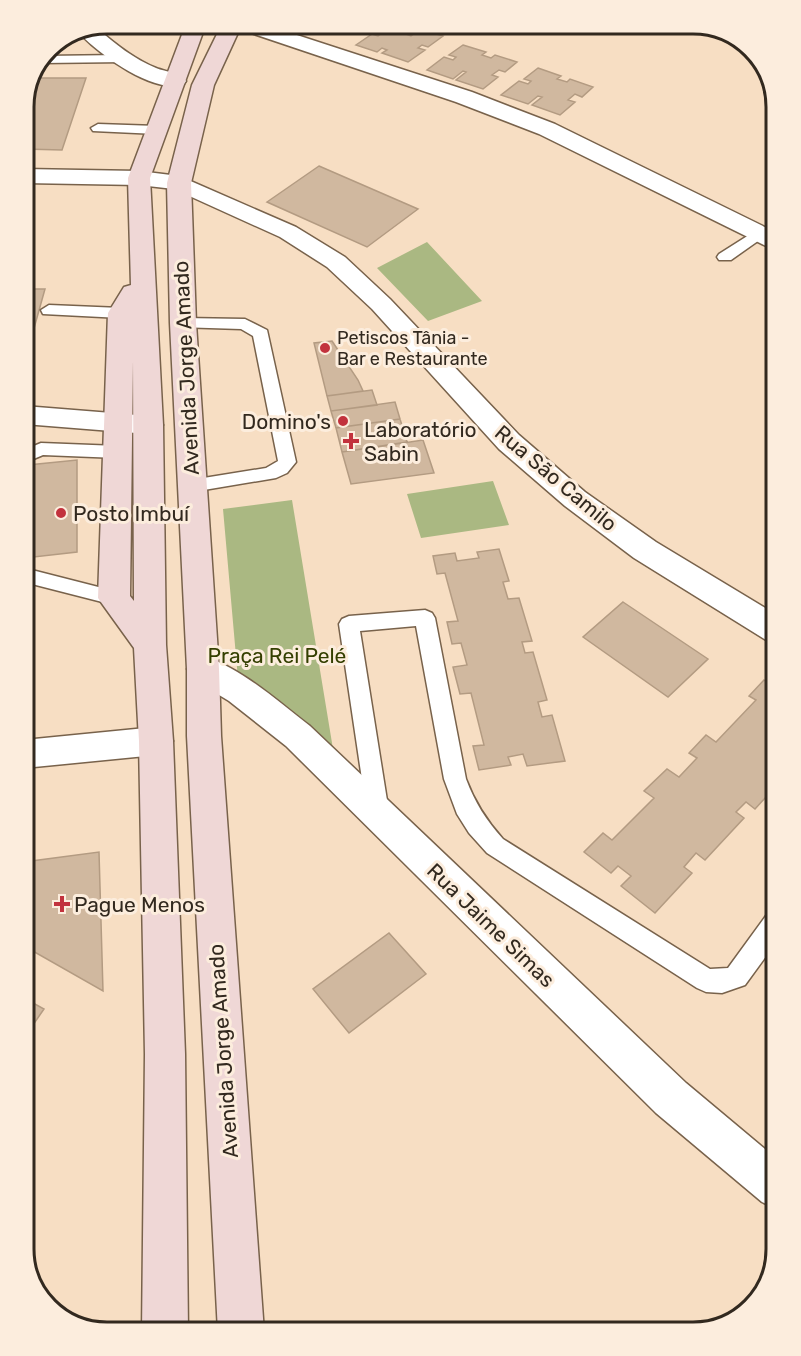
<svg xmlns="http://www.w3.org/2000/svg" width="801" height="1356" viewBox="0 0 801 1356" font-family="Rubik,sans-serif">
	<style>
		.green { fill: #aab882 }
		.building { fill: #d0b89f; stroke: #b39b82; stroke-width: 1.5 }
		.lines { fill: none; stroke-linecap: round; stroke-linejoin: round }
		.service-casing { stroke: #78624b; stroke-width: 3 }
		.minor-casing { stroke: #78624b; stroke-width: 3 }
		.secondary-casing { stroke: #78624b; stroke-width: 3 }
		.service { fill: #fff; fill-rule: evenodd }
		.minor { fill: #fff; fill-rule: evenodd }
		.secondary { fill: #efd7d6; fill-rule: evenodd }
		.poi-dot { fill: #c2323d; stroke: #fceddd; stroke-width: 2 }
		.labels { text-anchor: middle; dominant-baseline: central; stroke-width: 6; stroke-linejoin: round; paint-order: stroke }
		.far-poi-label { font-size: 18px; fill: #32291f; stroke: #fceddd; text-anchor: start }
		.street-label { font-size: 21px; fill: #32291f; stroke: #fceddd }
		.poi-label { font-size: 21px; fill: #32291f; stroke: #fceddd; text-anchor: start }
		.park-label { font-size: 21px; fill: #343f01; stroke: #fceddd }
		.rim { fill: none; stroke: #32291f; stroke-width: 3 }
	</style>
	<rect width="100%" height="100%" fill="#f7dec3"/>
	<!-- green -->
	<path class="green" d="M427,242L482,301L428,321L377,268Z
		M493,481L509,525L421,538L407,494Z
		M292,500L333,749L238,679L223,509Z"/>
	<!-- building -->
	<path class="building" d="M385,24L412,26L403,33L411,36L420,29L443,36L428,47L422,45L418,48L425,50L408,62L382,53L387,50L382,48L377,52L356,45L372,34L378,36L383,32L377,30Z
		M463,45L486,52L482,55L491,58L495,55L517,62L505,72L499,70L492,75L498,77L483,89L456,80L466,72L463,71L453,79L427,70L444,57L453,60L456,57L449,55Z
		M538,68L561,76L557,79L567,82L570,79L593,87L582,97L575,94L568,100L575,102L560,115L532,105L542,97L538,96L528,104L501,95L519,81L528,84L531,81L524,79Z
		M35,78H86L62,150L24,149V103Z
		M319,166L418,209L367,247L267,202Z
		M24,289H45L24,364Z
		M332,341L358,380L363,391L327,396L314,343Z
		M372,390L377,405L331,411L327,396Z
		M395,402L400,419L336,428L331,411Z
		M400,419L407,442L342,452L336,428Z
		M423,440L434,473L351,484L342,452Z
		M77,460V552L25,558L28,465Z
		M499,549L509,581L503,582L508,599L519,598L532,641L522,642L525,653L533,652L547,700L538,702L542,717L552,715L565,761L527,766L523,754L508,757L511,765L479,770L473,746L484,745L471,693L460,694L453,667L467,665L461,643L452,644L447,622L458,621L445,573L437,574L433,556L455,553L457,561L479,558L477,552Z
		M623,602L708,659L668,697L583,637Z
		M764,680L777,689V785L755,809L746,802L736,812L744,818L705,860L696,853L684,867L692,873L655,913L621,886L631,876L618,866L611,873L584,852L603,833L612,840L654,798L644,791L667,769L679,777L697,758L689,753L706,735L716,742L756,700L749,696Z
		M99,852L103,991L24,946V862Z
		M389,933L426,974L349,1033L313,989Z
		M24,998L44,1009L24,1038Z"/>
	<g class="lines">
		<defs>
			<path id="service" d="M121,55L126,56L128,59L126,62L42,63L45,56Z
				M98,124L157,126L164,130L157,134L93,131L91,128Z
				M760,228L768,233L765,236L731,260H719L717,257L719,254Z
				M49,305L121,308L129,313L121,318L43,314L41,310Z
				M183,318L245,319L267,330L296,462L287,473L276,478L192,492L185,491L183,486L185,481L266,468L278,461L253,336L241,329L177,327L175,323Z
				M41,443L118,446L124,448L127,452L124,456L118,458L43,455L24,463V450Z
				M24,568L114,591L121,593L124,598L121,603L114,605L24,582Z
				M425,610L432,613L435,618L466,779C475,803 486,820 503,839L710,969L728,968L768,913L777,910V941L745,985L722,993L706,992L697,988L487,853L469,833L457,814L444,779L416,626L360,631L389,813L386,820L378,823L370,820L367,813L339,624L342,619L349,616Z"/>
			<path id="minor" d="M233,24H263L472,92L555,124L777,233V249L768,247L539,134L456,102L236,28Z
				M97,28C115,44 134,59 156,68C166,72 181,73 186,81L183,85C152,93 102,56 81,35Z
				M24,169L139,171L179,176L296,227L345,257L390,299L519,435L585,492L656,542L777,615V643L766,640L634,558L565,506L499,449L372,309L327,267L280,237L174,189L139,185L24,183Z
				M24,406L149,416L159,418L163,425L159,432L149,434L24,424Z
				M203,656C243,669 277,701 310,726L686,1083L777,1159V1209L762,1202L656,1113L286,746L229,701L191,678L187,669L191,660Z
				M156,727L168,731L173,741L168,751L156,755L24,768V740Z"/>
			<path id="secondary" d="M186,24H206L150,178L163,425L166,645L173,741L185,1054L188,1332H142L145,1054L139,741L134,648L98,598L108,313L124,287L131,285L128,178ZM133,361L134,601L130,596Z
				M222,24H242L214,85L191,183L196,323L219,669L221,736L264,1332H218L187,736V669L170,323L167,183L192,85Z"/>
		</defs>
		<!-- service casing -->
		<use href="#service" class="service-casing"/>
		<!-- minor casing -->
		<use href="#minor" class="minor-casing"/>
		<!-- secondary casing -->
		<use href="#secondary" class="secondary-casing"/>
		<!-- service -->
		<use href="#service" class="service"/>
		<!-- minor -->
		<use href="#minor" class="minor"/>
		<!-- secondary -->
		<use href="#secondary" class="secondary"/>
	</g>
	<!-- markers -->
	<g class="poi-dot">
		<circle cx="325" cy="348" r="6"/>
		<circle cx="343" cy="421" r="6"/>
		<path d="M348 432h6v6h6v6h-6v6h-6v-6h-6v-6h6z"/>
		<circle cx="61" cy="513" r="6"/>
		<path d="M59 895h6v6h6v6h-6v6h-6v-6h-6v-6h6z"/>
	</g>
	<g class="labels">
		<!-- far-poi labels -->
		<g class="far-poi-label">
			<text x="337" y="338">Petiscos Tânia -<tspan x="337" dy="21">Bar e Restaurante</tspan></text>
		</g>
		<!-- street labels -->
		<g class="street-label">
			<text transform="translate(186 368) rotate(-93)">Avenida Jorge Amado</text>
			<text transform="translate(556 478) rotate(40)">Rua São Camilo</text>
			<text transform="translate(491 925) rotate(44)">Rua Jaime Simas</text>
			<text transform="translate(223 1051) rotate(-94)">Avenida Jorge Amado</text>
		</g>
		<!-- poi labels -->
		<g class="poi-label">
			<text x="331" y="421" text-anchor="end">Domino's</text>
			<text x="364" y="429">Laboratório<tspan x="364" dy="24">Sabin</tspan></text>
			<text x="73" y="513">Posto Imbuí</text>
			<text x="74" y="904">Pague Menos</text>
		</g>
		<!-- park labels -->
		<g class="park-label">
			<text x="277" y="655">Praça Rei Pelé</text>
		</g>
	</g>
	<!-- crop -->
	<path d="M0 0H801V1356H0ZM107 34H693A73 73 0 0 1 766 107V1249A73 73 0 0 1 693 1322H107A73 73 0 0 1 34 1249V107A73 73 0 0 1 107 34Z" fill="#fceddd" fill-rule="evenodd"/>
	<path class="rim" d="M107 34H693A73 73 0 0 1 766 107V1249A73 73 0 0 1 693 1322H107A73 73 0 0 1 34 1249V107A73 73 0 0 1 107 34Z"/>
</svg>
